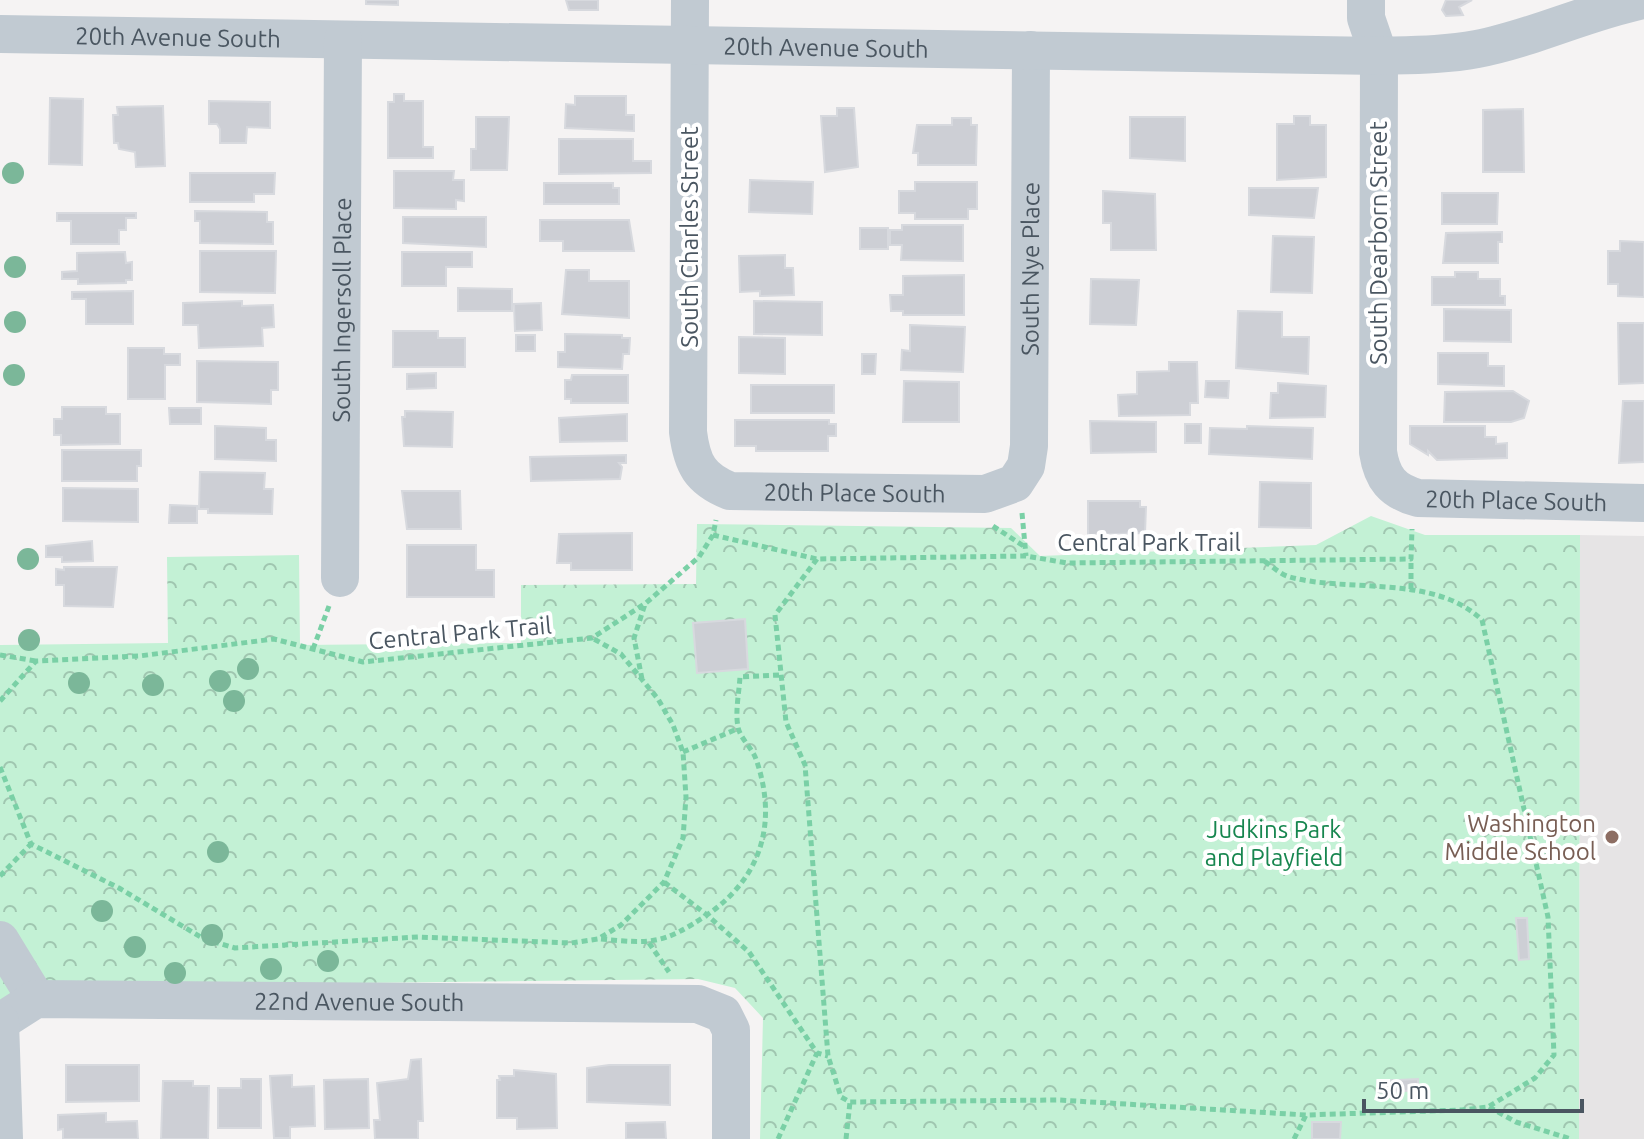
<svg xmlns="http://www.w3.org/2000/svg" width="1644" height="1139" viewBox="0 0 1644 1139" font-family="Ubuntu,sans-serif">
	<style>
		.education { fill: #e6e4e5 }
		.park { fill: url(#park-crowns) }
		.building { fill: #cdcfd5; stroke: #d7d9de; stroke-width: 2 }
		.lines { fill: none; stroke-linecap: round; stroke-linejoin: round }
		.path { stroke: #7ad0a6; stroke-width: 5; stroke-dasharray: 6 4; stroke-linecap: butt }
		.minor { stroke: #c1cad2; stroke-width: 38 }
		.tree { fill: #7bb799 }
		.education-dot { fill: #8d6e63; stroke: #fff; stroke-width: 3 }
		.labels { text-anchor: middle; dominant-baseline: central; stroke-width: 8; stroke-linejoin: round; paint-order: stroke }
		.street-label { font-size: 24px; fill: #4a5661; stroke: #fff }
		.education-label { font-size: 24px; fill: #785e54; stroke: #fff; text-anchor: end }
		.park-label { font-size: 24px; fill: #17864f; stroke: #fff }
	</style>
	<defs>
		<pattern id="park-crowns" width="20" height="18" patternUnits="userSpaceOnUse" patternTransform="scale(2)"><rect width="20" height="18" fill="#c3f1d5"/><path d="M2 6a3 3 0 1 1 6 0M12 15a3 3 0 1 1 6 0" fill="none" stroke="#a0c6b0"/></pattern>
	</defs>
	<rect width="100%" height="100%" fill="#f5f3f3"/>
	<!-- education -->
	<path class="education" d="M1580,535L1644,536V1139H1579Z"/>
	<!-- park -->
	<path class="park" d="M1371,516L1425,535H1580L1579,1139H760L763,1018L735,988L698,979L31,987L0,1002V645L168,643L167,557L299,555L300,645L521,643V585L696,584L697,524L1011,528L1040,556L1316,545Z"/>
	<!-- building -->
	<path class="building" d="M366,0H398V5L366,4Z
		M566,0H598V10H569Z
		M1446,0H1472L1459,7L1463,15L1446,16L1442,10Z
		M394,94H404V101H423V147H433V158H388V102H394Z
		M575,96H626V115H634V131L565,128L566,104L575,105Z
		M50,98L83,99L82,165L49,164Z
		M209,101L270,102V128L247,127L246,143H220V129L217,124H209Z
		M163,106L165,166L136,167L135,152L119,149L118,143H114L113,115H118L117,107Z
		M837,108H854L858,167L825,172L821,116H837Z
		M1523,109L1524,172H1483V110Z
		M1294,116H1310V125H1326V177L1277,180V124H1294Z
		M476,117H509L507,170H471V149H476Z
		M1130,117H1185V161L1130,158Z
		M952,118H971V125H977L976,165H918V153H913L917,125H952Z
		M559,139H633V161H651V173L559,174Z
		M394,171H454L453,180H464V201L456,200V209L394,208Z
		M190,173H275L274,194H254V202H190Z
		M750,180L813,182L812,214L749,212Z
		M915,182H977V209H968V219H915V213H899V191H915Z
		M544,183H613V188H619V204H544Z
		M1249,188H1318L1314,218L1249,215Z
		M1103,191L1155,194L1156,250H1111V223H1103Z
		M1442,193H1498L1497,224H1442Z
		M195,211L267,212V222H273V244L200,243V221H195Z
		M57,213H136V218H126V230H119V244H71V221H57Z
		M403,217H486V247L403,243Z
		M540,220H629L634,251H563V241H540Z
		M902,225H963V261L901,260L902,245H890V230H902Z
		M860,228H888V249H860Z
		M1502,232V242H1498V263H1443L1446,233Z
		M1273,236L1314,237L1312,293L1271,292Z
		M1620,241L1644,242V297L1618,296V284H1608V251H1620Z
		M200,251H276L275,293L200,292Z
		M125,252L126,263L132,262V280H126V283L78,284V279H62V272L77,271V253Z
		M402,252H472V267H446V286H402Z
		M785,255V268H793L794,295L760,296V291L740,292L739,256Z
		M566,270H589V281H629V318L562,314Z
		M1455,272H1478V279H1500V296H1505V305H1432V277H1455Z
		M964,275V315H903V311H891L890,295H903V276Z
		M1091,279L1139,280L1136,325L1090,324Z
		M458,288L512,289V311H458Z
		M133,291V324H86V299H72V292Z
		M242,301V306L273,305L274,327L262,328L263,346L199,348L198,325H183V303Z
		M754,301L822,302V335L754,334Z
		M541,303L542,330L515,331L514,304Z
		M1444,309L1511,310V342L1444,341Z
		M1238,311L1282,312V337H1309L1308,374L1236,368Z
		M1618,323H1644V383L1619,384Z
		M910,325L965,327L963,372L901,370L902,350L910,351Z
		M393,331H438V338H465V367H393Z
		M565,334L622,335V338H630L629,354H623L622,369L558,367V352H565Z
		M516,335H535V351H516Z
		M739,337L785,338V374L739,373Z
		M128,348H164V354H180V365H165V399H128Z
		M1438,353H1488V366H1504V386L1438,384Z
		M862,354H876L875,374H862Z
		M197,361L278,362V390H271V404L197,402Z
		M1169,362H1197L1198,403H1190V415L1119,416L1118,395L1137,394V372L1169,371Z
		M436,373V388L407,389V374Z
		M572,375H628V403H571V399H565V380H571Z
		M904,381L959,382V422H903Z
		M1206,381H1229L1228,398L1205,397Z
		M1278,383L1326,386L1325,417L1270,418L1271,393H1278Z
		M751,385H834V413H751Z
		M1513,391L1529,401L1524,418L1511,422H1444L1445,392Z
		M1623,401H1644V462L1619,463Z
		M62,407H106V414H120V444L61,445V435H54V419H62Z
		M169,408H201V424H170Z
		M405,411L453,412L452,447L404,446L402,417H405Z
		M627,414V441L560,442L559,418Z
		M735,420H829V424H836V436H828V451H756V446H735Z
		M1090,421L1156,422V452L1091,453Z
		M1185,424H1201V443H1185Z
		M215,426L266,428V440H276V461L215,459Z
		M1247,426L1313,428L1312,459L1209,454L1210,428L1247,429Z
		M1410,426H1485V437H1496V444L1507,443V458L1437,460L1428,451V455L1410,444Z
		M62,450H141V466H137V481H62Z
		M626,455V463H619L622,467L620,479L531,481L530,457Z
		M200,472L265,473L264,489H273L272,514L208,513V509H199Z
		M1260,482L1311,483V528L1259,527Z
		M63,488L138,489V522L63,521Z
		M402,491H460L461,529H407Z
		M1088,501H1140V507H1146L1145,533L1088,535Z
		M170,505L197,506V523H169Z
		M632,533V570H571V563H557L559,534Z
		M92,541L93,561L62,562V557H46V546Z
		M407,545H476V570H494V597H407Z
		M64,567H117L113,607L64,606V585H56V569L64,570Z
		M745,619L748,669L697,673L693,623Z
		M1516,918H1527L1529,959L1519,960Z
		M421,1059L423,1121H418V1139H375L374,1120H380L377,1083L408,1079L411,1060Z
		M66,1065H139V1101L66,1102Z
		M609,1065H670V1105L587,1102V1068Z
		M514,1070L556,1074L557,1128L517,1129V1118H497V1080H500L499,1076H514Z
		M292,1075V1087L314,1086L315,1126L290,1127V1138H274L270,1076Z
		M241,1079H261V1128H218V1088H241Z
		M368,1079L369,1128L325,1129L324,1080Z
		M1418,1079V1090L1378,1093L1377,1081Z
		M163,1081H193V1086H209L208,1139H161Z
		M106,1113V1122L137,1121L138,1139H63V1129L58,1130V1115Z
		M665,1122L666,1139H626V1123Z
		M1312,1122H1341L1340,1139H1312Z"/>
	<g class="lines">
		<!-- path -->
		<path class="path" d="M1022,513L1026,556
			M993,526L1025,547
			M713,535L817,559L1026,556L1067,563L1411,559L1412,529
			M817,559L775,615L786,722L805,765L828,1056L841,1097L850,1102L1059,1100L1306,1115L1462,1110L1488,1107L1535,1078L1554,1055L1548,917L1482,620C1434,574 1348,593 1290,577C1281,575 1272,566 1264,561
			M1411,589V559
			M313,649L329,606
			M0,655L36,661
			M779,675L740,677C739,693 735,712 738,727C740,738 752,748 756,759C778,822 762,877 707,915L749,952L817,1053L828,1056
			M642,679L634,638L645,604
			M0,701L36,661L139,656L274,639L363,662L592,638L646,603L699,557L713,535L716,520
			M683,752L737,729
			M0,767L31,844L119,888L204,939L235,948L418,937L571,943L598,939L621,925L664,882L683,838L686,797L683,752L673,725L658,699L621,654L592,638
			M0,876L31,844
			M601,939C653,944 663,944 707,915L664,882
			M649,943L669,972
			M1489,1107L1516,1122L1571,1139
			M778,1139L817,1053
			M846,1139L850,1102
			M1294,1139L1306,1115"/>
		<!-- minor -->
		<g class="minor">
			<path id="s1" d="M690,0L688,432C692,464 700,479 730,491L985,494L1015,483L1026,466L1029,446L1031,50"/>
			<path id="s2" d="M1366,0V18L1379,56L1378,452C1382,478 1392,491 1418,498L1644,503"/>
			<path id="s3" d="M0,34L1379,56C1412,55 1445,55 1477,49C1534,38 1586,12 1643,0"/>
			<path id="s4" d="M340,578L343,40"/>
			<path d="M0,940L36,999"/>
			<path id="s5" d="M0,1022L36,999L698,1004L723,1014L731,1030V1139"/>
			<path d="M0,1022L4,1139"/>
		</g>
	</g>
	<!-- trees -->
	<g class="tree">
		<circle cx="13" cy="173" r="11"/>
		<circle cx="15" cy="267" r="11"/>
		<circle cx="15" cy="322" r="11"/>
		<circle cx="14" cy="375" r="11"/>
		<circle cx="28" cy="559" r="11"/>
		<circle cx="29" cy="640" r="11"/>
		<circle cx="248" cy="669" r="11"/>
		<circle cx="220" cy="681" r="11"/>
		<circle cx="79" cy="683" r="11"/>
		<circle cx="153" cy="685" r="11"/>
		<circle cx="234" cy="701" r="11"/>
		<circle cx="218" cy="852" r="11"/>
		<circle cx="102" cy="911" r="11"/>
		<circle cx="212" cy="935" r="11"/>
		<circle cx="135" cy="947" r="11"/>
		<circle cx="328" cy="961" r="11"/>
		<circle cx="271" cy="969" r="11"/>
		<circle cx="175" cy="973" r="11"/>
	</g>
	<!-- markers -->
	<circle class="education-dot" cx="1612" cy="837" r="8"/>
	<g class="labels">
		<!-- street labels -->
		<g class="street-label">
			<text stroke="none"><textPath href="#s3" startOffset="178">20th Avenue South</textPath></text>
			<text stroke="none"><textPath href="#s3" startOffset="826">20th Avenue South</textPath></text>
			<text transform="translate(689 237) rotate(-90)">South Charles Street</text>
			<text transform="translate(1378 243) rotate(-90)">South Dearborn Street</text>
			<text stroke="none"><textPath href="#s1" startOffset="1014">South Nye Place</textPath></text>
			<text stroke="none"><textPath href="#s4" startOffset="268">South Ingersoll Place</textPath></text>
			<text stroke="none"><textPath href="#s1" startOffset="634">20th Place South</textPath></text>
			<text stroke="none"><textPath href="#s2" startOffset="618">20th Place South</textPath></text>
			<text x="1149" y="542">Central Park Trail</text>
			<text transform="translate(460 633) rotate(-5)">Central Park Trail</text>
			<text stroke="none"><textPath href="#s5" startOffset="366">22nd Avenue South</textPath></text>
		</g>
		<!-- education labels -->
		<g class="education-label">
			<text x="1596" y="823">Washington<tspan x="1596" dy="28">Middle School</tspan></text>
		</g>
		<!-- park labels -->
		<g class="park-label">
			<text x="1274" y="829">Judkins Park<tspan x="1274" dy="28">and Playfield</tspan></text>
		</g>
	</g>
	<!-- scale -->
	<path d="M1364 1099v12h218v-12" fill="none" stroke="#4a5661" stroke-width="4"/>
	<text x="1376" y="1099" font-size="24" fill="#4a5661" stroke="#ffffff" stroke-width="6" paint-order="stroke">50 m</text>
</svg>
